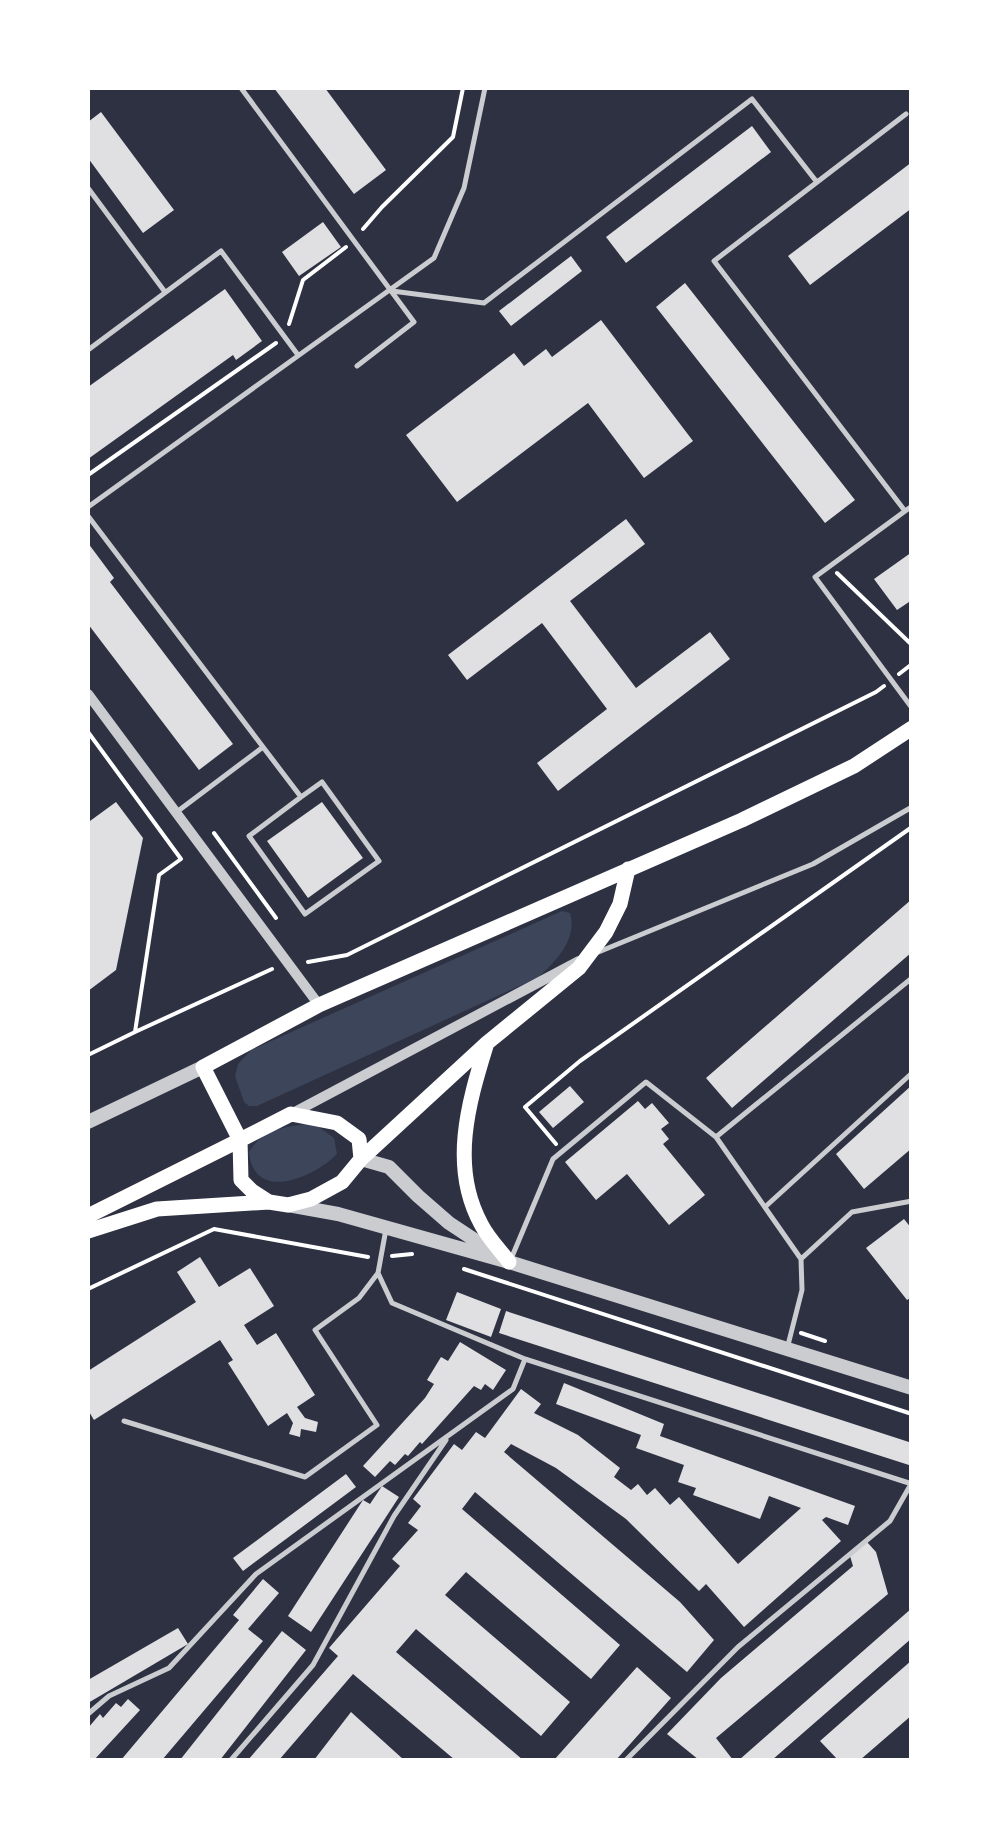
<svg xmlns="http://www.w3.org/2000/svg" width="999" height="1848" viewBox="0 0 999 1848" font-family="Raleway,sans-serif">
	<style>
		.green { fill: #3c4559 }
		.building { fill: #e0e0e3 }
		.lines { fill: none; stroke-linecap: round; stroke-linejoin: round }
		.path { stroke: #fff; stroke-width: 4 }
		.service { stroke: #caccd0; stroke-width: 5 }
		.minor { stroke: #caccd0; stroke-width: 10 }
		.tertiary { stroke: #caccd0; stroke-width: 14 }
		.secondary { stroke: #fff; stroke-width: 15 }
	</style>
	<rect width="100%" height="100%" fill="#2d3142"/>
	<!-- green -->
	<path class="green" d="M562,911L570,913C578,939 556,961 539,977L257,1106H249L244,1102L235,1076L238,1064L251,1050Z
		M307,1124L319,1127L334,1138L337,1154C315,1177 254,1204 249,1152C262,1130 283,1127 307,1124Z"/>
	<!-- building -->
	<path class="building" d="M274,88H325L386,170L354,194Z
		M101,112L174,210L143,233L88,158V122Z
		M752,126L771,152L626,263L606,237Z
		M912,162V208L810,285L788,256Z
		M323,222L341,247L299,276L282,252Z
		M571,256L582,271L511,326L499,311Z
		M685,283L855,500L825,523L656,307Z
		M225,289L262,341L236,360L233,355L88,459V387Z
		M601,320L693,441L644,478L588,403L457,502L406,435L514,353L524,366L546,349L552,357Z
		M626,519L645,544L570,601L636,688L710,632L730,659L558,791L537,763L607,709L542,623L467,680L448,655Z
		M88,543L114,578L110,582L233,744L199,770L88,624Z
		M912,552V600L897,610L874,579Z
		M116,802L143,838L116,970L88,991V817L90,821Z
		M322,802L363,858L308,898L267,841Z
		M912,899V952L732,1108L706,1078Z
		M912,1085V1148L864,1189L836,1154Z
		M570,1086L584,1102L553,1128L539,1112Z
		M638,1101L645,1109L652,1103L669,1123L661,1129L669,1139L663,1144L705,1195L669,1225L627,1174L596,1200L565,1162Z
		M904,1219L912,1229V1297L907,1300L866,1248Z
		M200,1257L219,1287L250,1268L274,1306L244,1325L257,1345L276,1333L315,1395L297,1407L305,1418L318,1422L316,1432L301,1429L300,1437L289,1434L293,1423L287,1413L268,1426L228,1363L233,1360L220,1340L94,1420L88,1410V1371L196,1302L177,1272Z
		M457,1292L501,1309L491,1337L446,1320Z
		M506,1311L912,1443V1466L499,1333Z
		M460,1342L506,1370L493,1390L485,1384L481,1390L474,1386L422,1444L420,1442L408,1456L405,1454L395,1465L390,1461L375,1477L363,1466L425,1398L434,1384L427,1380L441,1357L448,1361Z
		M564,1383L664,1424L660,1436L855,1506L848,1525L826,1517L822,1520L841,1541L744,1627L706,1584L699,1591L626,1519L556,1468L511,1444L504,1452L680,1602L714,1640L687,1672L475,1492L462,1509L620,1645L591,1679L466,1572L445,1595L570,1702L541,1736L416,1629L396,1652L523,1760H455L353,1674L279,1760H248L338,1656L329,1648L400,1566L392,1559L418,1530L408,1523L421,1506L413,1499L454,1444L462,1450L476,1432L485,1438L521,1389L541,1404L534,1413L578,1435L620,1468L614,1477L631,1490L638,1484L647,1495L655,1488L670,1505L679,1497L738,1564L801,1508L769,1496L760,1519L693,1495L696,1488L678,1482L684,1465L636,1448L641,1435L556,1404Z
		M346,1474L356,1487L243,1571L233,1558Z
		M382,1486L399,1497L311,1632L288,1616L363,1500L370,1504Z
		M867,1542L876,1552L888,1594L716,1738L733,1760H699L667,1734L721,1678L853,1566L850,1556Z
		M263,1579L279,1593L248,1629L263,1641L162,1760H121L239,1620L233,1615Z
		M912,1608V1638L772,1760H739Z
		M178,1628L188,1644L88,1703V1680Z
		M282,1631L306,1650L220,1760H180Z
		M912,1660V1715L860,1760H838L820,1741Z
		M637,1667L671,1698L616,1760H554Z
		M128,1699L140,1710L94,1760H88V1728L100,1714L103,1718L116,1703L121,1707Z
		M351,1712L404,1760H314Z"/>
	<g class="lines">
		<!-- path -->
		<path class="path" d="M363,229L382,207L453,137L463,88
			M289,324L303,280L346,247
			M88,475L276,343
			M837,573L912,645
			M899,674L912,664
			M88,732L181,859L159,875L135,1032L88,1055
			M214,833L276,918
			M308,962L347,955L876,692L884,686
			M135,1032L272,969
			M556,1144L525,1107L580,1061L912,827
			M392,1256L412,1254
			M464,1269L912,1414
			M88,1289L214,1229L368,1257
			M801,1333L825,1341"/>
		<!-- service -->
		<path class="service" d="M241,88L414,322L357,366
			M88,188L165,292
			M392,291L484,303L752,99L816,181
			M88,350L221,251L298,355
			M912,506L815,577L912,708
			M88,507L434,258L464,188L485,88
			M905,511L714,261L906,114
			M88,516L263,747L178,811
			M263,747L301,797L322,782L379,861L305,914L249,836L301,797
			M596,953L813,864L912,807
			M716,1137L912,978
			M765,1207L912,1073
			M511,1259L553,1159L646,1082L716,1137L801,1259
			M378,1273L392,1303L525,1359L912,1484
			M788,1345L802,1290L801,1259L852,1212L912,1201
			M124,1421L305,1477L377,1425L315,1330L359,1298L378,1273L386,1229
			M88,1714L109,1696L169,1668L256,1574L513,1389L525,1359
			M231,1760L313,1665L394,1516L446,1440
			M626,1760L738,1647L890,1521L911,1484"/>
		<!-- minor -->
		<path class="minor" d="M88,694L319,1005
			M293,1113L579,961"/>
		<!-- tertiary -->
		<path class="tertiary" d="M88,1122L203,1067
			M361,1159L389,1167L418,1196L449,1223L496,1254
			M288,1205L338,1214L509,1262L912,1388"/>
		<!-- secondary -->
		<path class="secondary" d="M486,1046C468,1104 450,1167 481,1224C488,1238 500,1250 509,1262
			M361,1159L359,1139L337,1123L291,1114L240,1140L241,1180L252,1191L269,1202L288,1205L311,1199L342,1182L361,1159L487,1043L579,968L606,932L620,904L628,869
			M88,1216L240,1140L203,1067L319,1005L742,820L854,766L912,728
			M88,1231L157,1209L269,1202"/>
	</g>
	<!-- border -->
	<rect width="999" height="1848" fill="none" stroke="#ffffff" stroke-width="180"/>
</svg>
